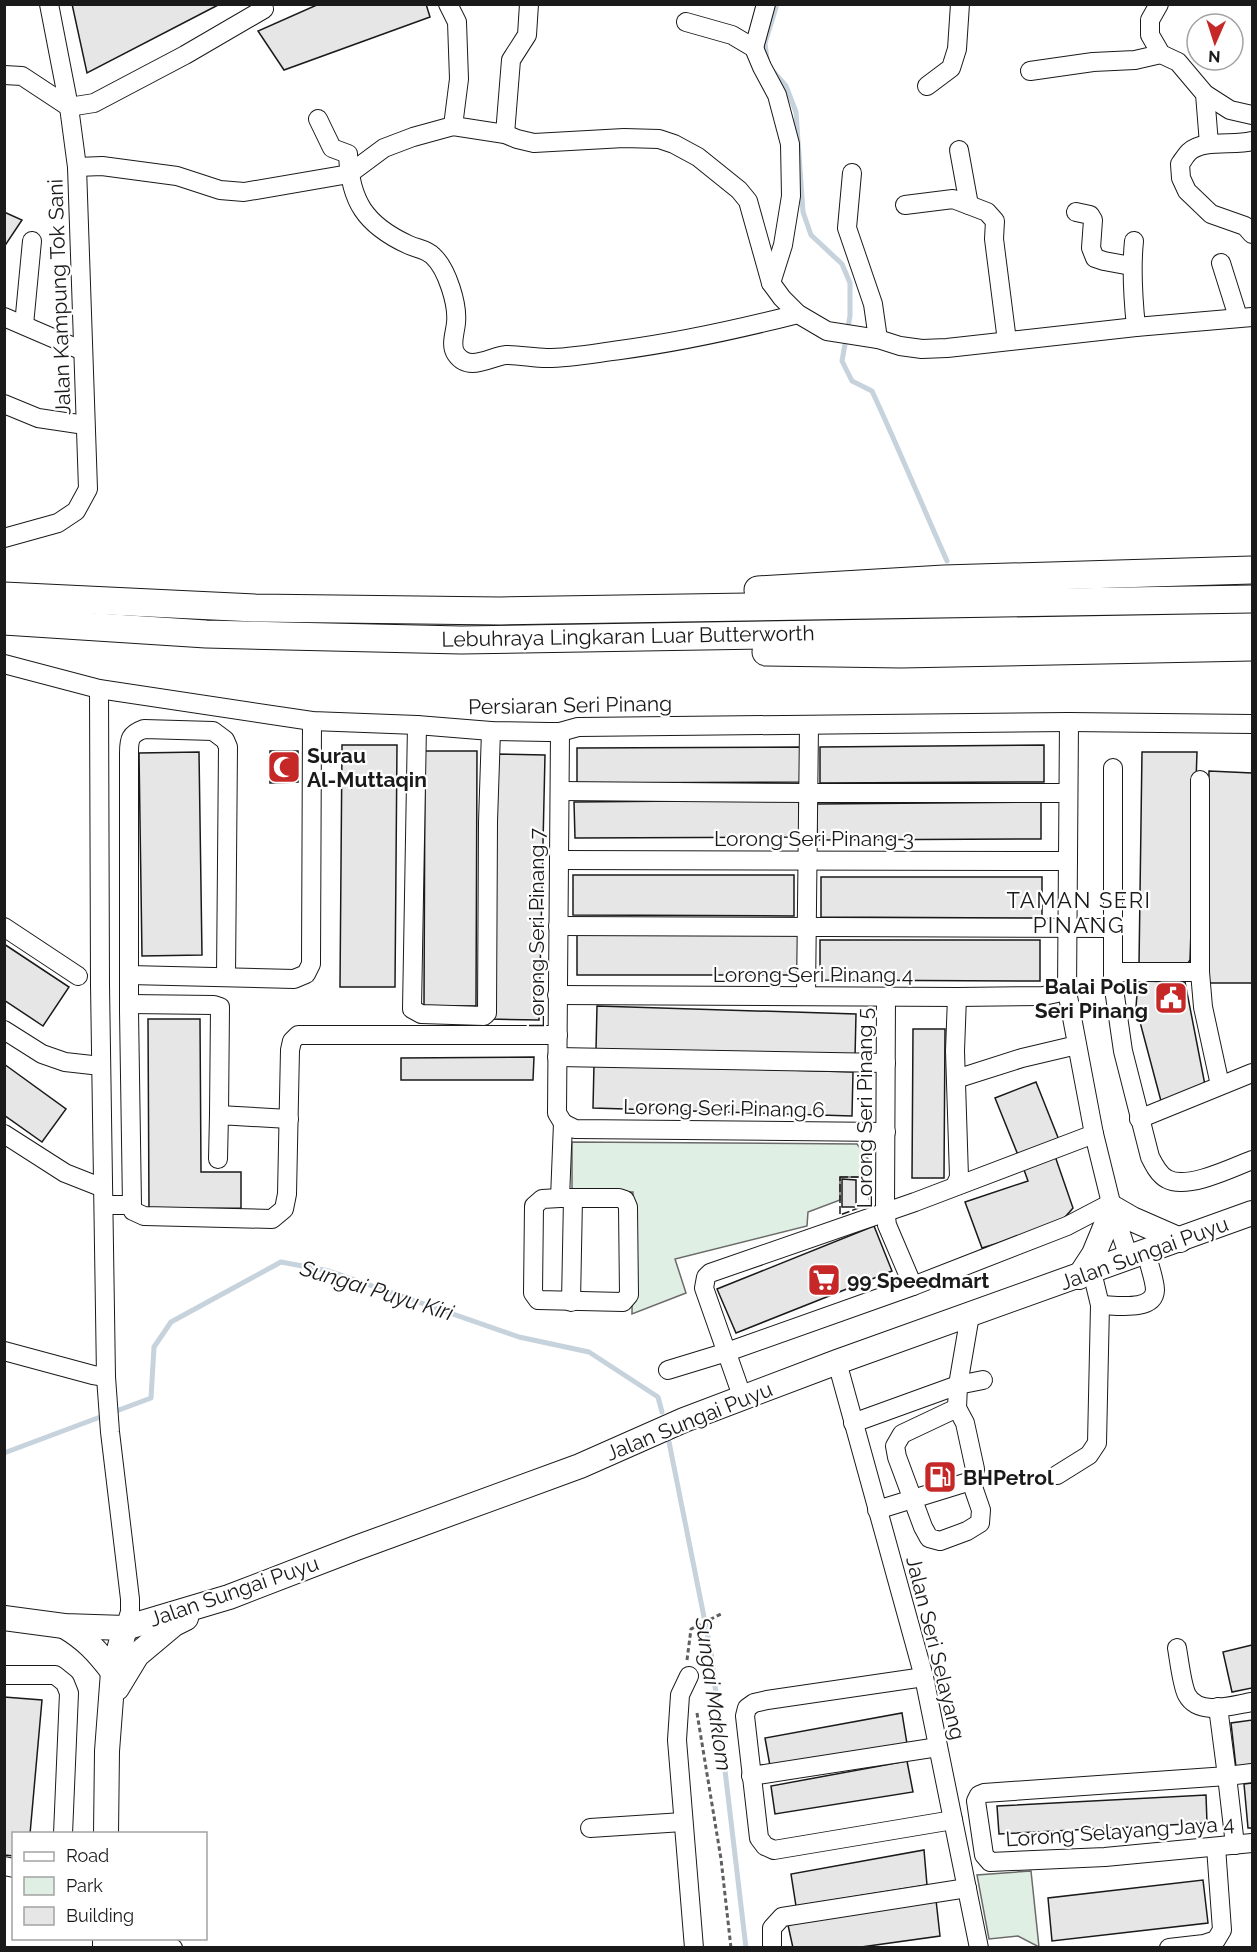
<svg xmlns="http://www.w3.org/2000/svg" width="1257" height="1952" viewBox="0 0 1257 1952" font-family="Raleway,sans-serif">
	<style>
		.green { fill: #e0efe3; stroke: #6a6a6a; stroke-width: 1.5 }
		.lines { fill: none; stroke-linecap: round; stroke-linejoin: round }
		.stream { stroke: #c6d2dc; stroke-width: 5 }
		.building { fill: #e6e6e6; stroke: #1a1a1a; stroke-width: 1.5 }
		.minor-casing { stroke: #1a1a1a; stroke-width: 20 }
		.major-casing { stroke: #1a1a1a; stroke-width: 26 }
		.highway-casing { stroke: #1a1a1a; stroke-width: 29 }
		.path { stroke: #5f5f5f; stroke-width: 3; stroke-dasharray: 4.5 3; stroke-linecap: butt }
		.minor { stroke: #fff; stroke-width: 18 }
		.major { stroke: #fff; stroke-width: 24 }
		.highway { stroke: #fff; stroke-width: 27 }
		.fence { stroke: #1a1a1a; stroke-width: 1.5; stroke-dasharray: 8 3; stroke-linecap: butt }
		.labels { text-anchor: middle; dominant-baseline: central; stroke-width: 4.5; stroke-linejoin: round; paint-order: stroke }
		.street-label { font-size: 21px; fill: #1a1a1a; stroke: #fff }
		.poi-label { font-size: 21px; font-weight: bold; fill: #1a1a1a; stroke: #fff; text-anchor: start }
		.neighbourhood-label { font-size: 22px; letter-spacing: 1.5px; fill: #1a1a1a; stroke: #fff }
		.water-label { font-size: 22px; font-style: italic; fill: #1a1a1a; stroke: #fff }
	</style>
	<rect width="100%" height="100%" fill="#fff"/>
	<!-- green -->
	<g class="green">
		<polygon points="572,1142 857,1144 868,1159 869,1177 840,1177 840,1200 808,1212 807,1226 675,1259 686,1293 632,1314 633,1192 572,1191"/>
		<polygon points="1031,1871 1039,1947 1018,1936 989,1939 977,1875"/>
	</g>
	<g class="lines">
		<!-- stream -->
		<g class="stream">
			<polyline points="767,59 765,43 777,4"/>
			<path d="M 772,70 L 786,86 L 796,112 L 803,212 L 811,235 L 842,264 L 850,283 L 850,316 L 842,361 L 852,381 L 872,391 C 898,447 922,505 947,561"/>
			<polyline points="669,1442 711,1652 746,1948"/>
			<polyline points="4,1453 151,1398 154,1347 171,1322 281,1262 329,1271 519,1337 589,1352 658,1397 662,1412"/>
		</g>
	</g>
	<!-- building -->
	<g class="building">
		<polygon points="72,4 220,4 87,73"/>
		<polygon points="319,4 426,4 430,17 284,70 258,31"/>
		<polygon points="4,212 22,220 4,247"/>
		<polygon points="342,745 397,745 395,987 340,987"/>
		<polygon points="1044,745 1044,782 820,783 820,747"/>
		<polygon points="801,747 801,782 577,783 577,748"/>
		<polygon points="270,751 298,751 298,782 270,783"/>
		<polygon points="425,751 477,751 476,1006 424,1006"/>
		<polygon points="199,752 202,955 142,956 139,753"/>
		<polygon points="1142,752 1197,752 1190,960 1187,965 1139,965"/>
		<polygon points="495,754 545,755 539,1020 489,1019"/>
		<polygon points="1209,771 1252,773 1252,983 1206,983"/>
		<polygon points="799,800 799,837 575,838 574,802"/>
		<polygon points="1041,802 1041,839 817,840 816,804"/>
		<polygon points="573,875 794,875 794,916 573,915"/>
		<polygon points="821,877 1042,877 1042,918 821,917"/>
		<rect x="577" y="934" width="221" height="41"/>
		<polygon points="820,940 1040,940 1040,981 820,980"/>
		<polygon points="4,944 69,987 43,1026 4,1000"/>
		<polygon points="1138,981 1185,982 1205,1085 1161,1101 1136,1007"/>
		<polygon points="597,1006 856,1014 855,1058 596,1050"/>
		<polygon points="148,1019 200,1019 201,1172 241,1172 241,1208 149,1209"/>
		<polygon points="913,1029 945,1029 944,1178 912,1178"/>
		<polygon points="534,1057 533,1080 401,1080 401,1058"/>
		<polygon points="4,1064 66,1109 42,1142 4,1115"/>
		<polygon points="594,1064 853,1072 852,1116 593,1108"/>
		<polygon points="1036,1082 1059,1140 1018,1155 995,1098"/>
		<polygon points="1055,1156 1073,1208 1058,1225 982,1248 965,1202 1028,1181 1023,1167"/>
		<polygon points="842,1179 856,1180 856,1207 842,1207"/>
		<polygon points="874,1226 892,1271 736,1333 717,1289"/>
		<polygon points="1252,1645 1252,1688 1232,1692 1223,1652"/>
		<polygon points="4,1697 42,1700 30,1834 14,1834 14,1856 4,1855"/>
		<polygon points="902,1713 907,1744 770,1766 765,1738"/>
		<polygon points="1252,1720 1252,1764 1236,1767 1231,1723"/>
		<polygon points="907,1761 913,1792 775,1814 771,1786"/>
		<polygon points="1252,1783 1252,1828 1248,1828 1244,1784"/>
		<polygon points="1206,1795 1207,1823 999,1834 997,1806"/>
		<polygon points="924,1850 927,1885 796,1906 791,1874"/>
		<polygon points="1203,1880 1208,1923 1052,1941 1048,1898"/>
		<polygon points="936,1900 940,1936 854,1948 793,1948 788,1925"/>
	</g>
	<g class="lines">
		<!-- minor casing -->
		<g class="minor-casing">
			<g id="minor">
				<polyline points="448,4 457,22 459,79 453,126"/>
				<polyline points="1159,4 1150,20 1150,35 1161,54 1178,62 1205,94 1209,144"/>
				<polyline points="686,22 732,35 754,48 762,67 777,95 790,144 791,196 783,245 771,283"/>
				<polyline points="754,48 766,4"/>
				<polyline points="1030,71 1093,62 1135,60 1161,54"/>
				<polyline points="4,75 22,76 69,107 94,103 185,55 264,9"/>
				<polyline points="927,86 951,68 957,49 960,4"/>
				<polyline points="1205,94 1230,110 1252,115"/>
				<path d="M 318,119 L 332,148 L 348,154 C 350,201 365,225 409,245 C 418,249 426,249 433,256 C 447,269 458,304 456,323 C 455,334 450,345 456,354 C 469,373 491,356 506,355 C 520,355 534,358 547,358 C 571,358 596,353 620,350 C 680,342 739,329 798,314"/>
				<polyline points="505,134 511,60 527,35 529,4"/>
				<path d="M 1252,141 C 1234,146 1203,139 1189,152 C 1186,155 1183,160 1180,164 L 1181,178 L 1187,191 L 1211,214 L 1245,226 L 1252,234"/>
				<polyline points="959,150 969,205"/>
				<polyline points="77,167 102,166 177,176 220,190 244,192 349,174 384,148 413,137 453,126 505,134 517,139 534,143 624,138 659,139 674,144 698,157 739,190 748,201 771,283 782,298 798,314 827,331 878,339 900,346 922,349 947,348 1136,327 1252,317"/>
				<polyline points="852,173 847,228 873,304 878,339"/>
				<polyline points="905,205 953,199 987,212 995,221 994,239 1007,341"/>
				<polyline points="1076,212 1090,215 1093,220 1091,248 1095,258 1104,261 1131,266"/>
				<path d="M 1134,241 C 1131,270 1133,298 1136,327"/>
				<polyline points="1221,263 1238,317"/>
				<polyline points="4,317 83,351"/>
				<polyline points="24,325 32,241"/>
				<polyline points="4,404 38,418 85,425"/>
				<polyline points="4,538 58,523 76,511 88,489 77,167 69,107 49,4"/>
				<polyline points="4,664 99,689 312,721 417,725 491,731 548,732 560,732 578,727 1069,722 1252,724"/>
				<polyline points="99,689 100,985 106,1377 110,1432 130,1599 130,1612 125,1628"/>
				<polyline points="1069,722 1067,991 1094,1134 1111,1203 1129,1258"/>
				<polyline points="417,725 412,1009 421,1014 484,1016 487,1013 488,822 491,731"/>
				<polyline points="560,732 557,1113 563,1123"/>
				<path d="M 1113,768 L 1113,982 L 1123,1051 L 1150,1157 C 1154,1165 1159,1175 1167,1179 C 1187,1190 1232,1168 1252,1160"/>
				<polyline points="1200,780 1200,972 1203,1007 1220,1085"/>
				<polyline points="560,791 808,793 1068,793"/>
				<polyline points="559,860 1068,861"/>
				<polyline points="558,926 1112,928"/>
				<polyline points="4,927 78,976"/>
				<polyline points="1113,972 1200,972"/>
				<polyline points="129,975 294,979 306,974 311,964 312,721"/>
				<polyline points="557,995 957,997 1043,996 1067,991"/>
				<polyline points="806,996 809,725"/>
				<polyline points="886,997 885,1210 887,1225 913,1286"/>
				<polyline points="129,1004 214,1005 220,1007 219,1115"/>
				<polyline points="4,1030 42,1054 65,1062 101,1066"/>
				<polyline points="557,1057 886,1063"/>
				<polyline points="956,1079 1022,1058 1077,1045"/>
				<polyline points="1139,1119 1252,1073"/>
				<polyline points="563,1123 575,1129 886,1132"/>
				<polyline points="4,1134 65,1173 103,1188"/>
				<polyline points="218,1159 219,1115 289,1119"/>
				<polyline points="955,1186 959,1177 955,1051 957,997"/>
				<polygon points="560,1198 619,1198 625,1200 628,1207 629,1295 623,1302 538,1300 533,1293 534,1206 542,1199"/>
				<polyline points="560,1198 563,1123"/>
				<polyline points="104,1205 132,1205 133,1211 144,1216 272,1219 284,1209 287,1194 290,1050 292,1041 298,1035 558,1035"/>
				<path d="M 132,1205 L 129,1011 L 129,753 C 129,739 130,734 144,729 L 213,731 L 225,740 L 228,747 L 226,977"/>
				<polyline points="571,1302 573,1198"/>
				<path d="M 1100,1305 C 1115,1305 1154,1312 1155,1290 C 1155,1280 1148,1262 1146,1252"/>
				<polyline points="4,1351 93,1375 106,1377"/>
				<polyline points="837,1362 924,1677 979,1948"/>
				<polyline points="668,1370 727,1352 913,1286 1067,1226 1111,1203"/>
				<polyline points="743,1399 704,1288 706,1277 710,1273 915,1202 1094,1134"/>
				<polyline points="957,1408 902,1434 895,1446 897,1457 923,1527 929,1538 940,1541 967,1531 980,1523 981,1510 971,1481"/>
				<polyline points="853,1423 958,1385 983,1380"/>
				<polyline points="1057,1475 1089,1455 1097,1443 1100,1305 1092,1272"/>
				<polyline points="877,1510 971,1481 975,1469 965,1423 957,1408 958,1385 970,1315"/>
				<path d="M 1177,1648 C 1179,1659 1182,1686 1187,1695 C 1199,1717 1233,1705 1252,1702"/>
				<polyline points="4,1675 55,1675 65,1683 69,1693 63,1834"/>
				<polyline points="689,1676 680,1695 677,1740 694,1948"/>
				<polyline points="924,1677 767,1700 754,1703 747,1708 745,1716 759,1838 765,1846 774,1850 953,1820"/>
				<polyline points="1218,1707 1227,1776 984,1793 979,1795 976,1801 984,1855 990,1862 1105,1857 1252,1843"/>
				<polyline points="751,1776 938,1747"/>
				<polyline points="590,1828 683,1822"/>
				<polyline points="1235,1845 1227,1776 1252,1773"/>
				<polyline points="4,1866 14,1868"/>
				<polyline points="105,1940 173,1948"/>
				<polyline points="772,1948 772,1928 782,1917 967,1888"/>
				<polyline points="1169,1948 1204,1944 1216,1940 1222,1930 1216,1847"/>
			</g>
		</g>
		<!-- major casing -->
		<g class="major-casing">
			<g id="major">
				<polyline points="1079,1277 1094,1254 1113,1208 1132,1219 1180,1240"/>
				<polyline points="4,1618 64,1626 125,1628 229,1597 356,1548 580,1466 684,1420 837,1362 1252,1213"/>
				<path d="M 64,1626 C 86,1639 98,1652 113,1672"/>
				<polyline points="117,1688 137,1655 174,1624 186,1618"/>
				<polyline points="106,1834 107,1751 113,1672 125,1628"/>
				<polyline points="105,1948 105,1938"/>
			</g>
		</g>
		<!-- highway casing -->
		<g class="highway-casing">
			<g id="highway">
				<polyline points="758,590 944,579 1252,570"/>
				<polyline points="4,596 255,608 500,611 1252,599"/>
				<polyline points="4,621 206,634 461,640 1252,627"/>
				<polyline points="766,652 901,654 1252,647"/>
			</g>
		</g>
		<!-- path -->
		<g class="path">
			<polyline points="687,1660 691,1629 721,1614"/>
			<polyline points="697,1713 721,1859 731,1948"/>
		</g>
		<!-- minor -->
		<use href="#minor" class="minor"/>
		<!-- major -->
		<use href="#major" class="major"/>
		<!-- highway -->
		<use href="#highway" class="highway"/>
		<!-- fence -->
		<polygon class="fence" points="840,1177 869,1177 869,1204 840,1215"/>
	</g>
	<!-- icons -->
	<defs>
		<g id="mosque-square" transform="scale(1.725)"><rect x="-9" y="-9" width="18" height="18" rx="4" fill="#c62828" stroke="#fff"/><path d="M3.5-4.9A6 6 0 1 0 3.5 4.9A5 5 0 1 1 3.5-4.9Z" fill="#fff"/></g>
		<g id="civic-square" transform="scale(1.725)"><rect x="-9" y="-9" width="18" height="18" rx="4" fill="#c62828" stroke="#fff"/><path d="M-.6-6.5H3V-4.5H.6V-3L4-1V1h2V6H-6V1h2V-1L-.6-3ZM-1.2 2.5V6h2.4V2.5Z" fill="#fff"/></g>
		<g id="supermarket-square" transform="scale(1.725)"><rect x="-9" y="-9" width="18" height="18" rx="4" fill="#c62828" stroke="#fff"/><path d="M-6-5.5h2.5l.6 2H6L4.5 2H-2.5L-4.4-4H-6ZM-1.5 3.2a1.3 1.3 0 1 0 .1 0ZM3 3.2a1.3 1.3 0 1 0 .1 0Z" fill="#fff"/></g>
		<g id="fuel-square" transform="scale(1.725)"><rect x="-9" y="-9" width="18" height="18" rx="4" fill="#c62828" stroke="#fff"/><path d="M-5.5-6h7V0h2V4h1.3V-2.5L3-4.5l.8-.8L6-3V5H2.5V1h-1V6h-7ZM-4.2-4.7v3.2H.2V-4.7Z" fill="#fff"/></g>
	</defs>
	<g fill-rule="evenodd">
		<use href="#mosque-square" x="284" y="767"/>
		<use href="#civic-square" x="1171" y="998"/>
		<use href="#supermarket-square" x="824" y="1280"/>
		<use href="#fuel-square" x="940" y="1477"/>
	</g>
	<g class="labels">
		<!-- street labels -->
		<g class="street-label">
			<text transform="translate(59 297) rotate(-92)">Jalan Kampung Tok Sani</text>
			<text transform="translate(628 636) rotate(-1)">Lebuhraya Lingkaran Luar Butterworth</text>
			<text transform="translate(570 705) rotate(-1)">Persiaran Seri Pinang</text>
			<text x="814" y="838">Lorong Seri Pinang 3</text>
			<text transform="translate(536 928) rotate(-90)">Lorong Seri Pinang 7</text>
			<text x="813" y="974">Lorong Seri Pinang 4</text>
			<text transform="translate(724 1108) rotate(1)">Lorong Seri Pinang 6</text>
			<text transform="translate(864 1108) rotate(-90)">Lorong Seri Pinang 5</text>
			<text transform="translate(1144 1253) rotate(-20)">Jalan Sungai Puyu</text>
			<text transform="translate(689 1421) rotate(-22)">Jalan Sungai Puyu</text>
			<text transform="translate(234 1591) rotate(-19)">Jalan Sungai Puyu</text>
			<text transform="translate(936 1648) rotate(76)">Jalan Seri Selayang</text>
			<text transform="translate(1120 1831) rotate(-4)">Lorong Selayang Jaya 4</text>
		</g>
		<!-- poi labels -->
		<g class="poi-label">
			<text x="307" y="755">Surau<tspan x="307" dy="24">Al-Muttaqin</tspan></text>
			<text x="1148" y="986" text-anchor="end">Balai Polis<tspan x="1148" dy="24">Seri Pinang</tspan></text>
			<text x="847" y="1280">99 Speedmart</text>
			<text x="963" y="1477">BHPetrol</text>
		</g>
		<!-- neighbourhood labels -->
		<g class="neighbourhood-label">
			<text x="1079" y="900">TAMAN SERI<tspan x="1079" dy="25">PINANG</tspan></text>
		</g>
		<!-- water labels -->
		<g class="water-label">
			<text transform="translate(377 1290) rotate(17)">Sungai Puyu Kiri</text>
			<text transform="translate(714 1694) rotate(82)">Sungai Maklom</text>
		</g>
	</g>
	<!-- border -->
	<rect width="1257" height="1952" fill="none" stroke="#1a1a1a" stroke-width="12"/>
	<!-- legend -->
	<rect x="12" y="1832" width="195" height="108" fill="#ffffff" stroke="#a3a3a3" stroke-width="1.5"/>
	<rect x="24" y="1852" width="30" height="9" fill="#ffffff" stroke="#a3a3a3" stroke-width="1.5"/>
	<text x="66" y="1862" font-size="18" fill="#1a1a1a">Road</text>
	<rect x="24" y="1877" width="30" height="18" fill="#e0efe3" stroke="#a3a3a3" stroke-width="1.5"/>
	<text x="66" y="1892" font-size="18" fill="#1a1a1a">Park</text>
	<rect x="24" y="1907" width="30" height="18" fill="#e6e6e6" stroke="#a3a3a3" stroke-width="1.5"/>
	<text x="66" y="1922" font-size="18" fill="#1a1a1a">Building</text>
	<!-- north arrow -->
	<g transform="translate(1215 42) rotate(183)"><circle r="28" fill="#ffffff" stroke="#a3a3a3" stroke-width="1.5"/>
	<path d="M0-4.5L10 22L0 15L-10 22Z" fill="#c62828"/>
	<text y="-9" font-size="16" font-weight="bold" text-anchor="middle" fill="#1a1a1a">N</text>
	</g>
</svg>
